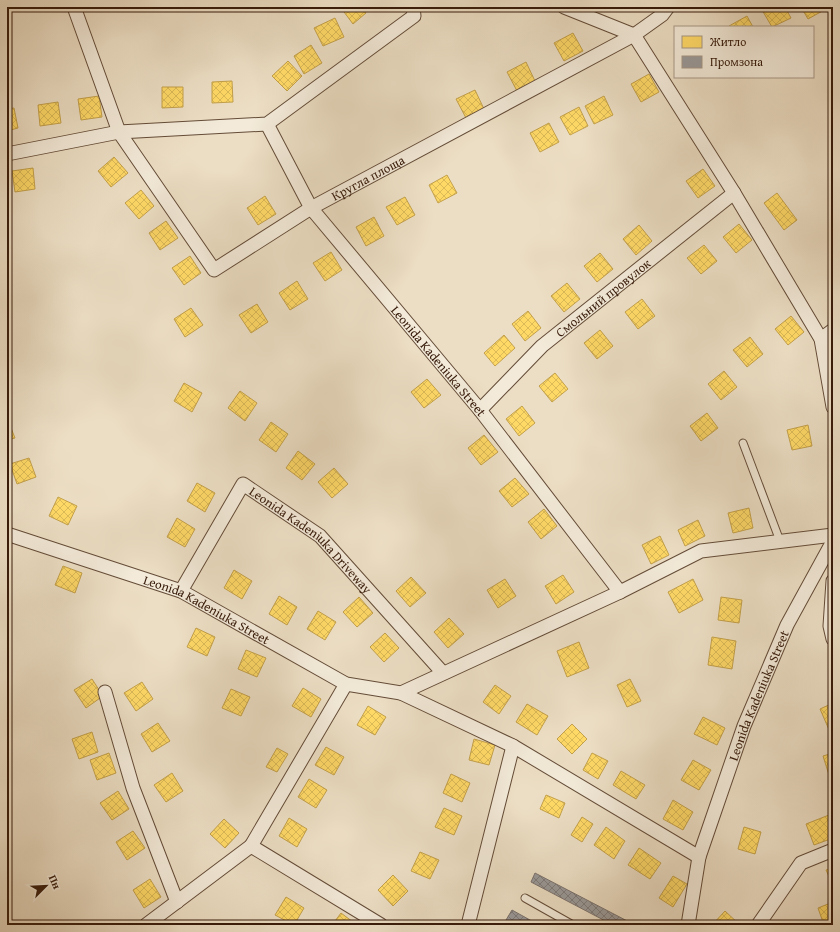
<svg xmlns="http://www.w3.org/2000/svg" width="840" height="932" viewBox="0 0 840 932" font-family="'Gentium Book Plus',serif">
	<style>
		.homes { fill: url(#homes-cross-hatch); stroke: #c3a04a }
		.industry { fill: url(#industry-cross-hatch); stroke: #7c736e }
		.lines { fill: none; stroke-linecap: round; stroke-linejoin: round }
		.service-casing { stroke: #644c38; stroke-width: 9 }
		.minor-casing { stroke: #644c38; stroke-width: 15 }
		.service { stroke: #f3ead9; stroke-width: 7 }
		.minor { stroke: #f3ead9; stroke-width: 13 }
		.labels { text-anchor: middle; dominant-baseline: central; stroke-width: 4; stroke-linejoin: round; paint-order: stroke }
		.street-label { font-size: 13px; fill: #371b0a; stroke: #f3ead9 }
	</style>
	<defs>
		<pattern id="homes-cross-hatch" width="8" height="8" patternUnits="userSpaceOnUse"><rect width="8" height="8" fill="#ffd966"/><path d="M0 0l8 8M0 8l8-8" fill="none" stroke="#dbba57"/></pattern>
		<pattern id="industry-cross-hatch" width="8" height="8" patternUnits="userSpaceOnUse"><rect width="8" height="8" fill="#999"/><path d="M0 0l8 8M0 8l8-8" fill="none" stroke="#7e7c7b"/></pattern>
	</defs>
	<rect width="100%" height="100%" fill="#ecdec4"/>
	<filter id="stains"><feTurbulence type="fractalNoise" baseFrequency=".005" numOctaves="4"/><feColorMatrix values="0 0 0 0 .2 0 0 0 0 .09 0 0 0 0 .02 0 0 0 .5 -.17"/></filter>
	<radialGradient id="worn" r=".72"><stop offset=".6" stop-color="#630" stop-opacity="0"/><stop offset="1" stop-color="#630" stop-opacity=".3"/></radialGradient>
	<!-- homes -->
	<g class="homes">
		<polygon points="343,7 362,7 366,13 353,24 341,8"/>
		<polygon points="767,7 785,7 791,18 772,27 762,10"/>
		<polygon points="801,7 825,7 826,9 808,19"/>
		<polygon points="747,16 753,27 729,27 729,26"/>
		<polygon points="335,18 344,37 323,46 314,28"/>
		<polygon points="573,33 583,51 564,61 554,43"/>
		<polygon points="311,45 322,63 304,74 294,56"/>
		<polygon points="288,61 302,76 287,91 272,76"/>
		<polygon points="526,62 535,81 517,91 507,72"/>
		<polygon points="649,74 659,92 641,102 631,84"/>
		<polygon points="232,81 233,102 212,103 212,82"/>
		<polygon points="162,87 183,87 183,107 162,108"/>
		<polygon points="475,90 484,109 466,118 456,99"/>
		<polygon points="99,96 102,117 81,120 78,99"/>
		<polygon points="604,96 613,115 594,124 585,106"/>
		<polygon points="58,102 61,123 40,126 38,105"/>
		<polygon points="579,107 588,126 570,135 560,117"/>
		<polygon points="14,108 18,128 7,131 7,109"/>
		<polygon points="549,123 559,142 540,152 530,133"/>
		<polygon points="114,157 128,173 111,187 98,171"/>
		<polygon points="33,168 35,189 15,192 12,171"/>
		<polygon points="703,169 715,186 698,198 686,181"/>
		<polygon points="447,175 457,193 438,203 429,185"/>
		<polygon points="141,190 154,206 139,219 125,203"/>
		<polygon points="777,193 797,220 784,230 764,203"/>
		<polygon points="265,196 276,214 258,225 247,208"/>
		<polygon points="405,197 415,215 397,225 386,207"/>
		<polygon points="374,217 384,236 366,246 356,227"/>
		<polygon points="166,221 178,238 160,250 149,233"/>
		<polygon points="739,224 752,240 736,253 723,237"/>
		<polygon points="639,225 652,241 636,255 623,239"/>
		<polygon points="704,245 717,261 701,274 687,258"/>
		<polygon points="331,252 342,270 325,281 313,263"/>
		<polygon points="600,253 613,269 597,282 584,266"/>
		<polygon points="190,256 201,273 184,285 172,268"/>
		<polygon points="297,281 308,299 290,310 279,293"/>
		<polygon points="567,283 580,299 564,312 551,296"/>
		<polygon points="642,299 655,316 638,329 625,312"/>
		<polygon points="257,304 268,322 251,333 239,315"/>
		<polygon points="191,308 203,325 185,337 174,319"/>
		<polygon points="528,311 541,328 525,341 512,324"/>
		<polygon points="791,316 804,332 788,345 775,329"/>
		<polygon points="600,330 613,346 597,359 584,343"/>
		<polygon points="504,335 515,348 495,366 484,353"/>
		<polygon points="750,337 763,354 747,367 733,350"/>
		<polygon points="724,371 737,387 721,400 708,384"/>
		<polygon points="555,373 568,389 552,402 539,386"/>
		<polygon points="427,379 441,395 424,408 411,392"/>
		<polygon points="184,383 202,393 192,412 174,401"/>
		<polygon points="240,391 257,403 245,421 228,408"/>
		<polygon points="522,406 535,423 519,436 506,419"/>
		<polygon points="707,413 718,428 701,441 690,426"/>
		<polygon points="7,418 15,438 7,440"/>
		<polygon points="271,422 288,434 276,452 259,440"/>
		<polygon points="808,425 812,446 792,450 787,430"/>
		<polygon points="484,435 498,452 481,465 468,448"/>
		<polygon points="298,451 315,464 302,480 286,468"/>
		<polygon points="29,458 36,477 17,484 10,464"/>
		<polygon points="334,468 348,484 332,498 318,482"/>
		<polygon points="515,478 529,494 512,507 499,491"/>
		<polygon points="197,483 215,493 205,512 187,501"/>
		<polygon points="58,497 77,506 68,525 49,516"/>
		<polygon points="749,508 753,528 733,533 728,513"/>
		<polygon points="544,509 557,526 541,539 528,522"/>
		<polygon points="177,518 195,529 185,547 167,537"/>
		<polygon points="698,520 705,536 685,546 678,530"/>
		<polygon points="660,536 669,555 651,564 642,545"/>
		<polygon points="63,566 82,573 75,593 55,585"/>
		<polygon points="234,570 252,581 242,599 224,588"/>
		<polygon points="563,575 574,592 556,604 545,586"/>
		<polygon points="411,577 426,593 410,607 396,591"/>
		<polygon points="505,579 516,596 498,608 487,590"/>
		<polygon points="693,579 703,600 679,613 668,592"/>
		<polygon points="279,596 297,607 287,625 269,614"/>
		<polygon points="359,597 373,613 357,627 343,612"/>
		<polygon points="721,597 742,600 739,623 718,620"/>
		<polygon points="318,611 336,622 325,640 307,629"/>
		<polygon points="449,618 464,634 448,648 434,632"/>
		<polygon points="196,628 215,637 207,656 187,647"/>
		<polygon points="385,633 399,648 384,662 370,647"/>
		<polygon points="712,637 736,641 732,669 708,665"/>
		<polygon points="579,642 589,668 567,677 557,651"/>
		<polygon points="246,650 266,658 257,677 238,669"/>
		<polygon points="92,679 103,696 86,708 74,690"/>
		<polygon points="630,679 641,701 627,707 617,685"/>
		<polygon points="142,682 153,699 136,711 124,693"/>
		<polygon points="495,685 511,696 499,714 483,702"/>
		<polygon points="303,688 321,699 311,717 292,706"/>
		<polygon points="231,689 250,697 241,716 222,708"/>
		<polygon points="833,703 833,731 830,732 820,709"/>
		<polygon points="527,704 548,716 537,735 516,722"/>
		<polygon points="368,706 386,717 375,735 357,725"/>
		<polygon points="703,717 725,728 717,745 694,734"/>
		<polygon points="158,723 170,741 152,752 141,734"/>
		<polygon points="572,724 587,739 572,754 557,739"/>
		<polygon points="92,732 98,752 79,759 72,739"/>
		<polygon points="474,739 495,745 489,765 469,760"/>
		<polygon points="326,747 344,757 334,775 315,765"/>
		<polygon points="277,748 288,754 277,772 266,767"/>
		<polygon points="109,753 116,773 97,780 90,760"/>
		<polygon points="592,753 608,761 598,779 583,770"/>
		<polygon points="833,753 833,773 829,775 823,756"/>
		<polygon points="693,760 711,770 699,790 681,780"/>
		<polygon points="621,771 645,785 636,799 613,785"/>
		<polygon points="172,773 183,791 166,802 154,785"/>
		<polygon points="451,774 470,783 462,802 443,793"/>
		<polygon points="309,779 327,790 316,808 298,797"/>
		<polygon points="118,791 129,809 112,820 100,803"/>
		<polygon points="546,795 565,803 559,818 540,809"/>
		<polygon points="673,800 693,812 683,830 663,819"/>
		<polygon points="444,808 462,816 454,835 435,827"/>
		<polygon points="829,815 833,827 833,838 814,845 806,824"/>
		<polygon points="582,817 593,824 582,842 571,835"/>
		<polygon points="289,818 307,829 297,847 279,836"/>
		<polygon points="224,819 239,833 225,848 210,834"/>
		<polygon points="606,827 625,841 614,859 594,845"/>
		<polygon points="744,827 761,832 755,854 738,849"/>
		<polygon points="133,831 145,848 127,860 116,842"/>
		<polygon points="639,848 661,863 650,879 628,865"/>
		<polygon points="420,852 439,860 430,879 411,871"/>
		<polygon points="833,868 833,883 832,883 826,870"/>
		<polygon points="393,875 408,891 393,906 378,890"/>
		<polygon points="673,876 687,884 673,907 659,898"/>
		<polygon points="150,879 161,897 144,908 133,890"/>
		<polygon points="286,897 304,908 294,925 275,915"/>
		<polygon points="833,902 833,924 824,925 818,908"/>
		<polygon points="725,911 740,925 712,925"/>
		<polygon points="341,913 357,925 332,925"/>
		<polygon points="77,921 77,925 58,925"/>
	</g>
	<!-- industry -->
	<g class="industry">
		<polygon points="535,873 635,925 613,925 531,882"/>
		<polygon points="512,910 539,925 503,925"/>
	</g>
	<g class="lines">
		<!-- service casing -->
		<g class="service-casing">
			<g id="service">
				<polyline points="743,443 780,541"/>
				<polyline points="525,898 573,925"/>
			</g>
		</g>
		<!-- minor casing -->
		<g class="minor-casing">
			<g id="minor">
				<path id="s1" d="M 74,7 L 119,132 L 214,270 L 311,208 L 634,35 L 662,15 L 668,7"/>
				<polyline points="564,7 634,35 734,193 821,339 833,407"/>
				<path id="s2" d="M 267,124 L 311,208 L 480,410 L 620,592"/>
				<polyline points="7,154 119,132 267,124 414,16 413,7"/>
				<polyline points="821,339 833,330"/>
				<path id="s3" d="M 480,410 L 542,346 L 734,193"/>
				<path id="s4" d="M 7,534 L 181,591 L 346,684 L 401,693 L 620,592 L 701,551 L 833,535"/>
				<polyline points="833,581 830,626 833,639"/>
				<path id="s5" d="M 181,591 L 243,484 L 320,536 L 443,673"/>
				<polyline points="105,692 133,788 177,902"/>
				<polyline points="401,693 513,746 699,857"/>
				<polyline points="251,846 346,684"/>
				<polyline points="146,925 251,846 381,925"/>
				<polyline points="468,925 513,746"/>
				<path id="s6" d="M 688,925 L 699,857 L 744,726 L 787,625 L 833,541"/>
				<polyline points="758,925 801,863 833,850"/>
			</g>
		</g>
		<!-- service -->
		<use href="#service" class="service"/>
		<!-- minor -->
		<use href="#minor" class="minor"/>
	</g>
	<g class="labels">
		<!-- street labels -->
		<g class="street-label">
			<text stroke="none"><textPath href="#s1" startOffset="480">Кругла площа</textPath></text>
			<text stroke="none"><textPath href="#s3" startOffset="167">Смольний провулок</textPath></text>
			<text stroke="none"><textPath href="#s2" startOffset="294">Leonida Kadeniuka Street</textPath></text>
			<text stroke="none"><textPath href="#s5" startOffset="212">Leonida Kadeniuka Driveway</textPath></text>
			<text stroke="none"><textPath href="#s4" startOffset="214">Leonida Kadeniuka Street</textPath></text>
			<text stroke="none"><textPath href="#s6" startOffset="241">Leonida Kadeniuka Street</textPath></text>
		</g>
	</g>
	<!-- margin -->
	<rect width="840" height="932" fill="none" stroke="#ecdec4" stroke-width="24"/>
	<rect x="8" y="8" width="824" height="916" fill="none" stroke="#371b0a" stroke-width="2"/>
	<rect x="12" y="12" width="816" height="908" fill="none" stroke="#371b0a"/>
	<!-- legend -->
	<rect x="674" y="26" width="140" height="52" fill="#f3ead9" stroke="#a89786"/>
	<rect x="682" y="36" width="20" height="12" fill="#ffd966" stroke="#a89786"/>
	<text x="710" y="46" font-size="12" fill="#371b0a">Житло</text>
	<rect x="682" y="56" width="20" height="12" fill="#999999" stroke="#a89786"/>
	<text x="710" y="66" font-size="12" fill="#371b0a">Промзона</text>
	<!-- north arrow -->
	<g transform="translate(46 886) rotate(66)" stroke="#f3ead9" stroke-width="3" paint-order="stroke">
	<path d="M0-3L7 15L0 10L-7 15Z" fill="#371b0a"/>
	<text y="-6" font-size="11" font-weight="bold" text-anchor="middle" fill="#371b0a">Пн</text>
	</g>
	<rect width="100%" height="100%" filter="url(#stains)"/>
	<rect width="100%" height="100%" fill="url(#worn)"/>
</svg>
